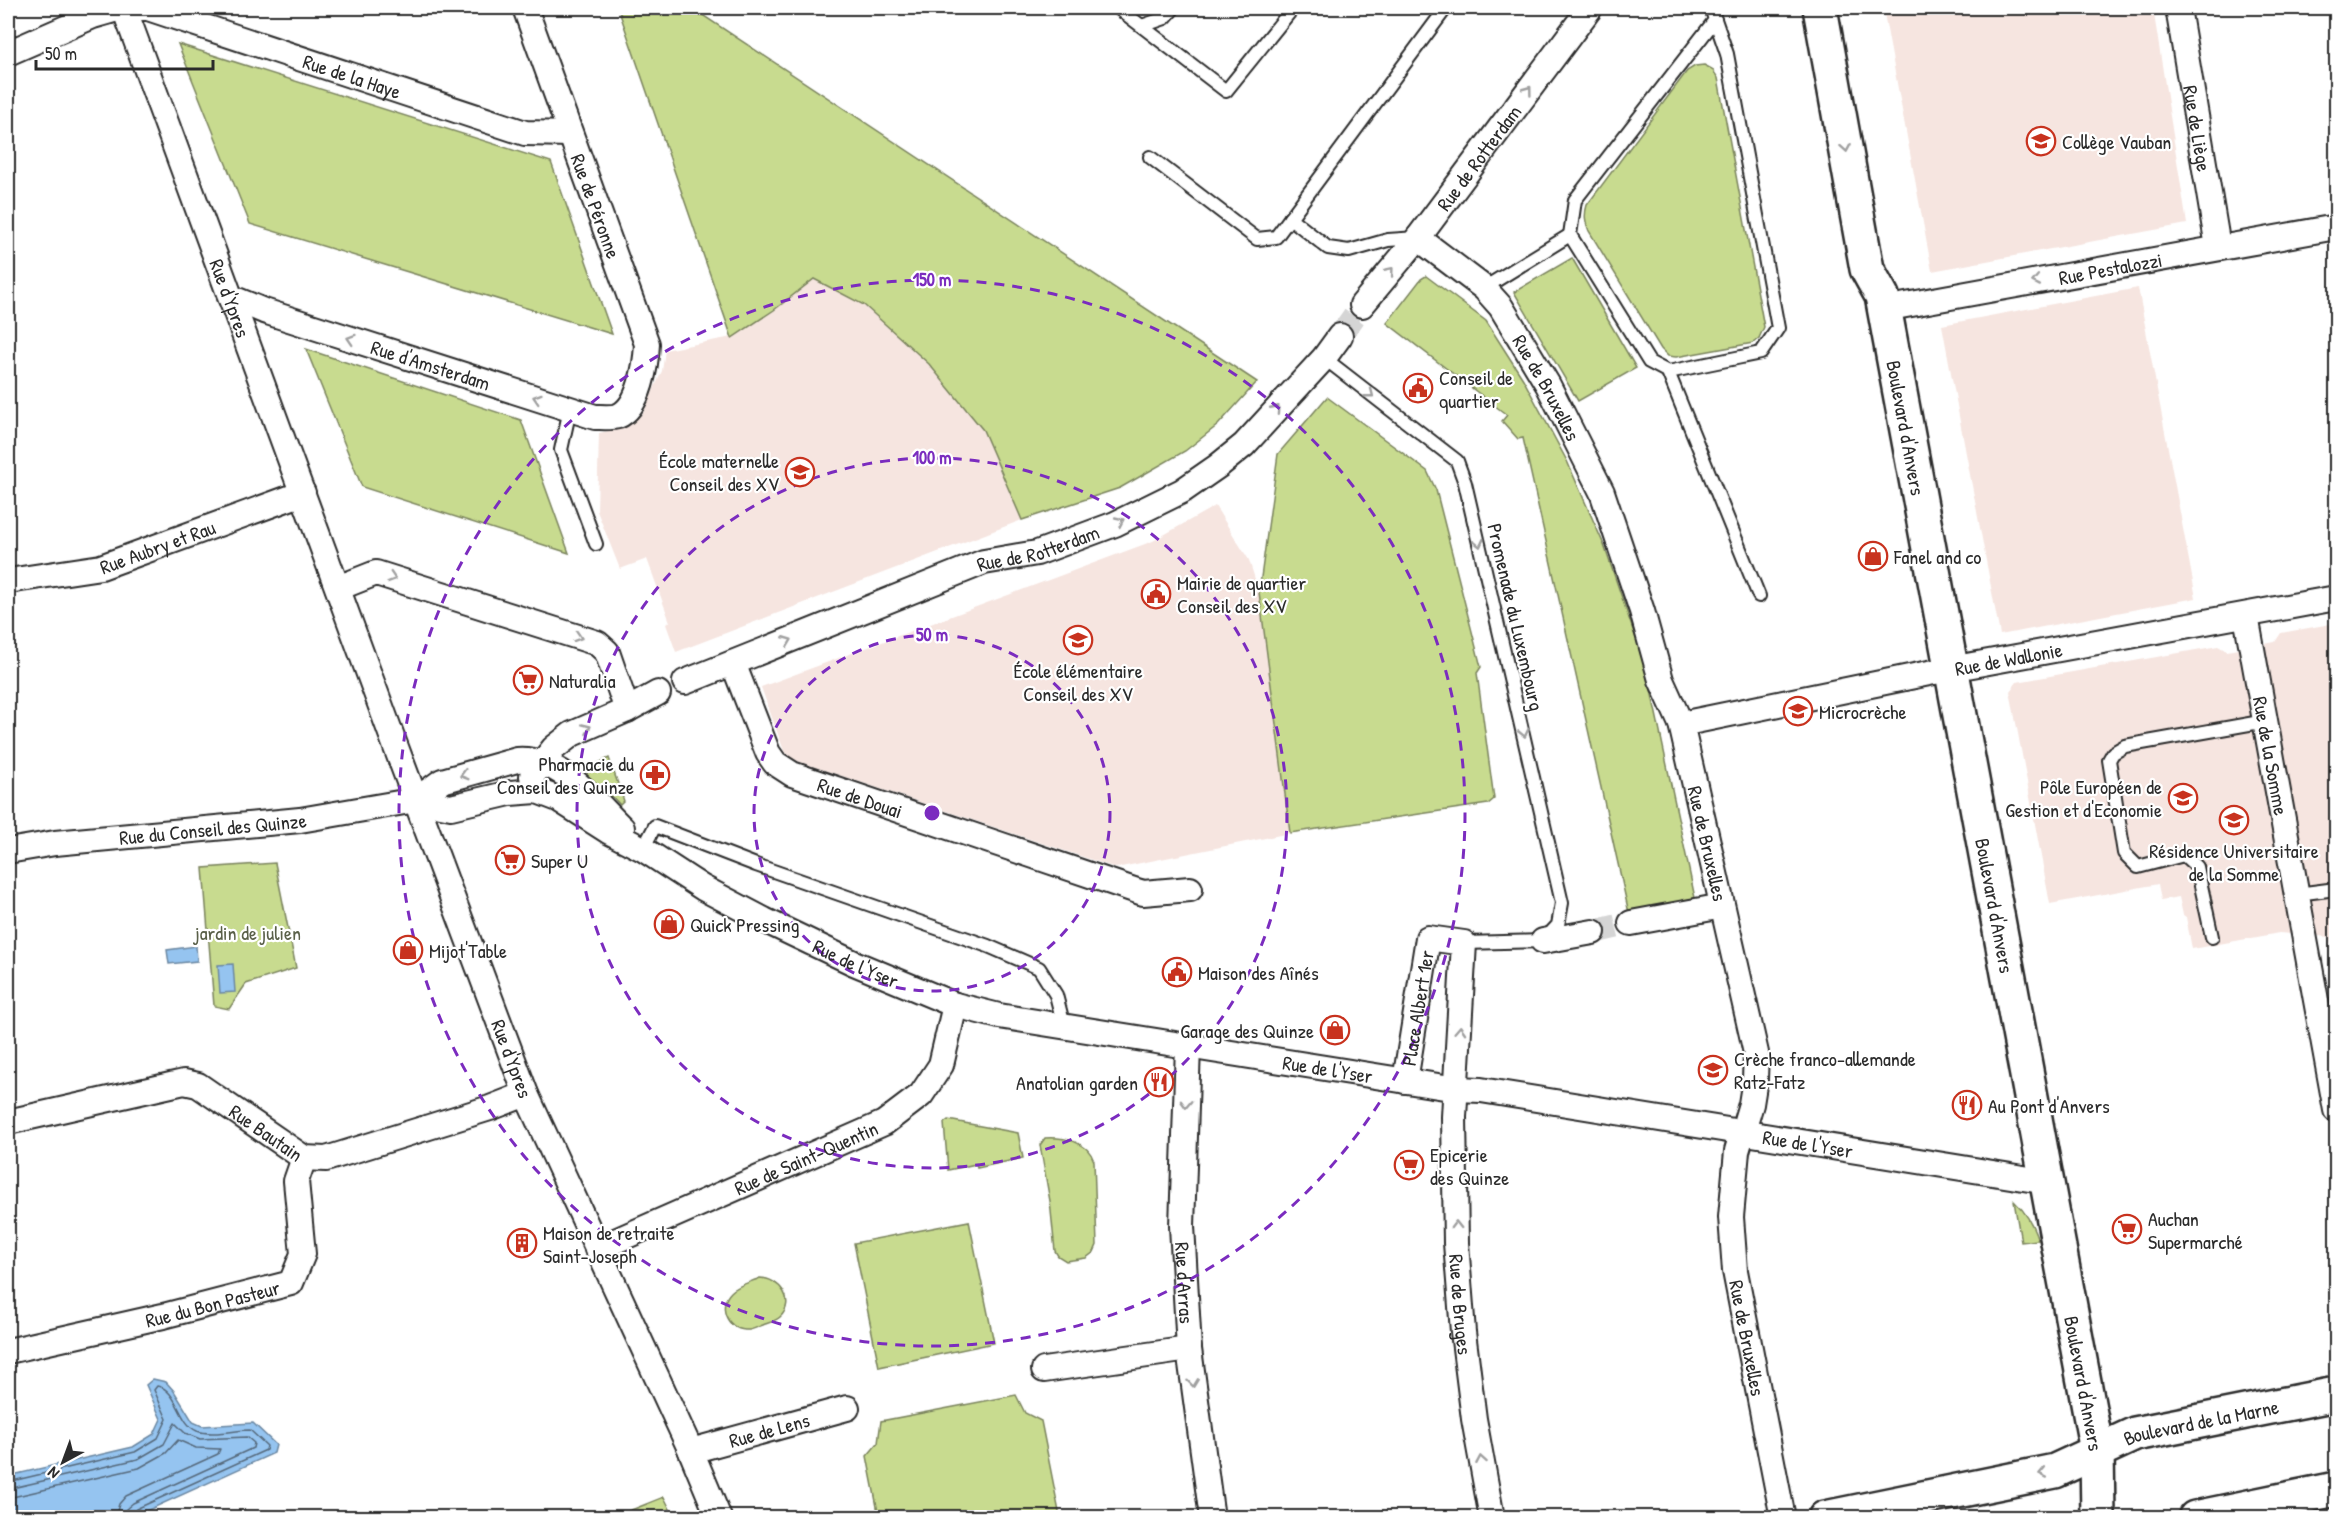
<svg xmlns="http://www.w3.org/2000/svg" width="2344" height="1525" viewBox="0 0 2344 1525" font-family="'Patrick Hand',sans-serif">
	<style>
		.built { fill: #f6e5e0 }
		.green { fill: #c8db8f; stroke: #7a835d; stroke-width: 1.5 }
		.water { fill: #95c4f0; stroke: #6b87a1; stroke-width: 1.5 }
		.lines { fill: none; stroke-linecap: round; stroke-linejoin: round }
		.shore { stroke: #55687a; stroke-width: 1.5 }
		.street-tunnel { stroke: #d5d5d5; stroke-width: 24; stroke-dasharray: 24 12; stroke-linecap: butt }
		.lane-casing { stroke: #2b2b2b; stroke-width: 16 }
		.street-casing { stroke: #2b2b2b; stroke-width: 28 }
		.secondary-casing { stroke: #2b2b2b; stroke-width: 38 }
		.lane { stroke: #fff; stroke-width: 12 }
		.street { stroke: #fff; stroke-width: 24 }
		.secondary { stroke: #fff; stroke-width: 33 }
		.oneway { stroke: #a0a0a0 }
		.ring { fill: none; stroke: #7b2cbf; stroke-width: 3; stroke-dasharray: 10 8 }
		.labels { text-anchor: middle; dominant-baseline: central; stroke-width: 4.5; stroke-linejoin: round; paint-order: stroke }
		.street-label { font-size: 20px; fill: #2b2b2b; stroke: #fff }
		.poi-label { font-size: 20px; fill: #2b2b2b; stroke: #fff; text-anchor: start }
		.park-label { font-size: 20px; fill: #5a6049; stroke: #fff }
		.centre { fill: #7b2cbf; stroke: #fff; stroke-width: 3 }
		.ring-label { font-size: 18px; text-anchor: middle; font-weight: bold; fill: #7b2cbf; stroke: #fff; stroke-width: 4.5; stroke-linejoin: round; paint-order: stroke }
	</style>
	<rect width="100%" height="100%" fill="#fff"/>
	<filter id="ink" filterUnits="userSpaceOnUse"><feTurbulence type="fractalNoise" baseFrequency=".0167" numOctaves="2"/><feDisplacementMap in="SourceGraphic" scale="12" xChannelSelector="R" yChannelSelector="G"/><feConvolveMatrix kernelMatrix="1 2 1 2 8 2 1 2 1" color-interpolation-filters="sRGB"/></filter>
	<g filter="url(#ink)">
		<!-- built -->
		<g class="built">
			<polygon points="1883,8 2153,8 2187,224 1932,271"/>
			<polygon points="814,279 864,305 929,364 983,430 1022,520 676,652 666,624 670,622 647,559 620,569 597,511 599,433 627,427 643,413 662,371 665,350 732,337 774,310"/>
			<polygon points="2138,288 2196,598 2000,635 1942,325"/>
			<polygon points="1215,506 1249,560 1259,592 1290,833 1116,868 794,760 784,751 761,687 1153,541"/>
			<polygon points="2336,623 2336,973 2330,937 2279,933 2192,949 2186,917 2183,915 2179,897 2161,900 2158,884 2050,904 2010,691 2017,682 2218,646 2227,651 2275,642 2281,633"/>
		</g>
		<!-- green -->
		<g class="green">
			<polygon points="618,8 692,8 1257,382 1218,425 1185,451 1120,488 1022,520 983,430 929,364 864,305 814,279 774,310 732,338"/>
			<polygon points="178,44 551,162 612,334 250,224"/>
			<path d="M 1704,65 L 1712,69 L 1718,78 L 1764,327 L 1759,338 L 1753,343 L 1676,357 L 1668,356 L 1661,349 L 1589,231 C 1585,221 1584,215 1587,205 L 1687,71 L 1695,66 Z"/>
			<polygon points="1572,258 1636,368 1578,401 1514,292"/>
			<polygon points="1426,276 1486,321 1523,379 1567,461 1604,545 1647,671 1695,898 1629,913 1523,438 1518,439 1502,421 1507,415 1387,323 1421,279"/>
			<polygon points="306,349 521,420 569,553 362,487"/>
			<polygon points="1327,397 1427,471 1436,490 1481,667 1477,673 1494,799 1488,804 1290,833 1259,592 1278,454"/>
			<polygon points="609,758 624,801 620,805 612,796 602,798 583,778 596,764"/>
			<polygon points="275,863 296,968 246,984 229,1009 214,1006 203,868"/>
			<polygon points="948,1120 1018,1133 1023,1158 977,1168 976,1164 948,1170 944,1123"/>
			<path d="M 1045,1138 C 1064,1137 1088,1141 1094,1161 L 1097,1245 L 1094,1252 L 1086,1258 L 1066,1261 L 1058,1256 L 1055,1251 L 1050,1201 L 1040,1145 Z"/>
			<path d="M 2014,1201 C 2026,1212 2033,1224 2038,1240 L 2021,1242 Z"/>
			<polygon points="969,1221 994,1343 879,1367 854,1243"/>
			<path d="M 760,1278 C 779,1278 797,1301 780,1317 C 776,1321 768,1323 763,1325 C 757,1327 752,1331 745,1330 C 727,1329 717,1306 731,1292 C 737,1285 751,1282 760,1278 Z"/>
			<polygon points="1016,1395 1025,1413 1041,1421 1060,1517 879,1517 867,1456 878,1443 881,1421"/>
			<polygon points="664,1497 674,1517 620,1517 619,1515"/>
		</g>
		<!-- water -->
		<g class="water">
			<polygon points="196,946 197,961 169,964 167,950"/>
			<polygon points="233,964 235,992 220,993 218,965"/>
			<polygon points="153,1379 166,1382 174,1391 193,1422 202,1426 253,1423 276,1445 274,1453 133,1517 8,1517 8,1476 133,1447 154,1434 161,1419 146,1385"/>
		</g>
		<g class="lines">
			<!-- shore -->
			<g class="shore">
				<path d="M 8,1482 L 135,1452 L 158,1438 L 167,1419 L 154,1390 L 157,1386 C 178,1389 178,1423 197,1431 C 212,1436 235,1430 250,1430 L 267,1446 L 266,1450 L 136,1509 L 132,1518"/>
				<polyline points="8,1489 138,1459 164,1444 175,1423 185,1433 200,1439 247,1437 254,1443 253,1448 133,1503 126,1509 125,1518"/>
				<polyline points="8,1498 139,1468 166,1453 178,1440 196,1448 220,1449 218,1454 126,1496 119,1504 115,1518"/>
			</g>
			<!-- street-tunnel -->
			<g class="street-tunnel">
				<polyline points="1340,336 1362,305"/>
				<polyline points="1593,932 1631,923"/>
			</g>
			<!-- lane casing -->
			<g class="lane-casing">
				<g id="lane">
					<polyline points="1118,8 1226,91 1293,8"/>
					<polyline points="1142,26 1165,18 1174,8"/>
					<polyline points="1150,157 1257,239 1276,237 1446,8"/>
					<polyline points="1290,218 1328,248 1349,251 1388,240 1417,238"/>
					<polyline points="1570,235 1575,200 1715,20"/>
					<polyline points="1484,288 1570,235 1649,362 1668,372 1759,596"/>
					<polyline points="1324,358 1457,461 1465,483 1562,903 1558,925 1543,941 1464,943"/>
					<polyline points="1668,372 1761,353 1778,328 1727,54 1711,8"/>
					<polyline points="570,409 561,450 596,544"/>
					<polyline points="643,849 655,826 756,865 988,946 1039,968 1056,995 1064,1026"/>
					<polyline points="2297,894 2336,889"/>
					<polyline points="2212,937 2197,867 2184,855 2138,867 2124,853 2109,760 2113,753 2125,746 2266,721"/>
				</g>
			</g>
			<!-- street casing -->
			<g class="street-casing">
				<g id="street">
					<path id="s1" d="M 124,8 L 394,742 L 526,1094 L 691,1451 L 719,1518"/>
					<path id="s2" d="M 137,8 L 148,8 L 525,133 L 570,134"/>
					<path id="s3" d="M 2178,8 L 2218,247"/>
					<polyline points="8,53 93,16 121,8"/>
					<path id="s4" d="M 1418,238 L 1484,288 L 1501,307 L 1548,385 L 1602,492 L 1642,611 L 1661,680 L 1681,724 L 1756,1053 L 1755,1079 L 1751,1104 L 1737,1151 L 1731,1217 L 1735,1271 L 1783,1518"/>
					<path id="s5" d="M 230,297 L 264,311 L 595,417 C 601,417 612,418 618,416 C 640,407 646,364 647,344 L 525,8"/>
					<path id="s6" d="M 1362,305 L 1418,238 L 1590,8"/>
					<path id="s7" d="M 1884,309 L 2336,227"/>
					<path id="s8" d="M 8,581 L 101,567 L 303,493"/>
					<polyline points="338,588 376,573 597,643 607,652 627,710"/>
					<path id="s9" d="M 2246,616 L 2336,1110"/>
					<path id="s10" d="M 733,663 L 768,753 L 775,763 L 792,774 L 1143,893 L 1190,889"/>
					<path id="s11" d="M 685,682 L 984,562 L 1037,553 L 1115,524 L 1182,491 L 1218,466 L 1244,445 L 1324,358 L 1340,336"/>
					<path id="s12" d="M 1681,724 L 1929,673 L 2336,598"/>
					<polyline points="532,776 554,748 572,734 627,710 658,693"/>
					<path d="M 416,800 L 442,781 L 517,760 C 562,757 593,800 622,828"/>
					<path id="s13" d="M 8,851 L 55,843 L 300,820 L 416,800 L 451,807 L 510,793 L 537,791 L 558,799 L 608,831 L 643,849 L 703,888 L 764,920 L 854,963 L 955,1005 L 999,1016 L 1457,1089 L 1481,1090 L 2048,1182"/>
					<polyline points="1631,923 1712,908"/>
					<polyline points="1543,941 1593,932"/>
					<path id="s14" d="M 1188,1046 L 1182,1226 L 1189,1349 L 1212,1518"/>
					<path id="s15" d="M 1405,1081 L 1428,938 L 1464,943 L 1454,1117 L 1456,1243 L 1463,1332 L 1474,1419 L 1492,1518"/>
					<path id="s16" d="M 8,1122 L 184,1082 L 198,1085 L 304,1158 L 326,1159 L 490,1108 L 526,1094"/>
					<path id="s17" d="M 597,1249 L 884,1123 L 921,1095 L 941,1065 L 955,1005"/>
					<path id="s18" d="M 8,1351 L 163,1316 L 291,1283 L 303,1254 L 296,1181 L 304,1158"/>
					<polyline points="1044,1370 1189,1349"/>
					<path id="s19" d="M 691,1451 L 847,1408"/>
				</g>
			</g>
			<!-- secondary casing -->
			<g class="secondary-casing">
				<g id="secondary">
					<path id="s20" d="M 1820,8 L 1867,269 L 1882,296 L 2090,1414 L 2097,1451 L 2098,1518"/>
					<path id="s21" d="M 1825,1518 L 2055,1471 L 2135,1434 L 2336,1394"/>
					<polyline points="2195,1518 2336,1489"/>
				</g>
			</g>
			<!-- lane -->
			<use href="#lane" class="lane"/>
			<!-- street -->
			<use href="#street" class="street"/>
			<!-- secondary -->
			<use href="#secondary" class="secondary"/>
		</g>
		<!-- one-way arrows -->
		<defs><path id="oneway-chevron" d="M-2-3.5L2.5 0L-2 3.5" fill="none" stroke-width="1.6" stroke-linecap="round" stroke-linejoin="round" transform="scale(1.5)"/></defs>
		<g class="oneway">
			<use href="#oneway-chevron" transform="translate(1528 90) rotate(-53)"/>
			<use href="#oneway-chevron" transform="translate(1846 148) rotate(80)"/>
			<use href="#oneway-chevron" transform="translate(1390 271) rotate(-50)"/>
			<use href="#oneway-chevron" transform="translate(2036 281) rotate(169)"/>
			<use href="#oneway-chevron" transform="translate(351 339) rotate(-162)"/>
			<use href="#oneway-chevron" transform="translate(1370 394) rotate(38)"/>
			<use href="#oneway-chevron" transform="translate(537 398) rotate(-162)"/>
			<use href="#oneway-chevron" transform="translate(1276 409) rotate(-48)"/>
			<use href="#oneway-chevron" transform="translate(1120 521) rotate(-25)"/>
			<use href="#oneway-chevron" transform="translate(1479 543) rotate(77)"/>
			<use href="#oneway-chevron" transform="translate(392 578) rotate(18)"/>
			<use href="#oneway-chevron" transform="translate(578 637) rotate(18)"/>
			<use href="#oneway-chevron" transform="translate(788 641) rotate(-22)"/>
			<use href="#oneway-chevron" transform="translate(587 728) rotate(-24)"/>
			<use href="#oneway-chevron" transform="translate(1524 733) rotate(77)"/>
			<use href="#oneway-chevron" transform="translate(464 775) rotate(164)"/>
			<use href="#oneway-chevron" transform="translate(1460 1030) rotate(-87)"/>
			<use href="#oneway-chevron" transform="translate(1186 1104) rotate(92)"/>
			<use href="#oneway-chevron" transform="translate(1456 1225) rotate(-91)"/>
			<use href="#oneway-chevron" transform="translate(1193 1383) rotate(83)"/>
			<use href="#oneway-chevron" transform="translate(1481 1460) rotate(-100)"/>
			<use href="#oneway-chevron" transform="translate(2043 1473) rotate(169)"/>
		</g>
	</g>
	<!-- distance rings -->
	<g class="ring">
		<circle cx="932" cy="813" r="178"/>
		<circle cx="932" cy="813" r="355"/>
		<circle cx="932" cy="813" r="533"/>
	</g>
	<!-- icons -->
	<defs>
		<g id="school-ring" transform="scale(1.5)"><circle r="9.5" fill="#fff" stroke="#c8321e" stroke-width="1.5"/><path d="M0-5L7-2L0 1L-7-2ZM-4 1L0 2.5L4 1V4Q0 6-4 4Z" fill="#c8321e"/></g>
		<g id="civic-ring" transform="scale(1.5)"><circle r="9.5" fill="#fff" stroke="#c8321e" stroke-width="1.5"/><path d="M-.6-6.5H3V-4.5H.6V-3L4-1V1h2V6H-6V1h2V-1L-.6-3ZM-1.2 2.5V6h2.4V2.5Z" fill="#c8321e"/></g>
		<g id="shop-ring" transform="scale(1.5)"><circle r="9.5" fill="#fff" stroke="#c8321e" stroke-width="1.5"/><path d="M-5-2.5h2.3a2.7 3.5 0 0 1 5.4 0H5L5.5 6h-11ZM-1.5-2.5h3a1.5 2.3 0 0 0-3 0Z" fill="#c8321e"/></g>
		<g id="supermarket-ring" transform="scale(1.5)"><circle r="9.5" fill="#fff" stroke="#c8321e" stroke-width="1.5"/><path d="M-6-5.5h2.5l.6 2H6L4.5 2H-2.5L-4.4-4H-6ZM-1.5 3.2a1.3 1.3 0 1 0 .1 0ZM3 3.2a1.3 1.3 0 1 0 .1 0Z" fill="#c8321e"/></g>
		<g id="pharmacy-ring" transform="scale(1.5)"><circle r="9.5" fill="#fff" stroke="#c8321e" stroke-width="1.5"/><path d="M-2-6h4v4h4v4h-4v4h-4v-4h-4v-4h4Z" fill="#c8321e"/></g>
		<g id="university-ring" transform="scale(1.5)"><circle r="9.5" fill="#fff" stroke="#c8321e" stroke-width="1.5"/><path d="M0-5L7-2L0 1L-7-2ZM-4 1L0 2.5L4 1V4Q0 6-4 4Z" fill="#c8321e"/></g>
		<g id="restaurant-ring" transform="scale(1.5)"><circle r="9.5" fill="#fff" stroke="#c8321e" stroke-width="1.5"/><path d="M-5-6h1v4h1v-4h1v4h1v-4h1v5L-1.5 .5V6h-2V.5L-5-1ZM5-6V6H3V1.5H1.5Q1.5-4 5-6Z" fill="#c8321e"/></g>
		<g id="building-ring" transform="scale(1.5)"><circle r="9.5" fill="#fff" stroke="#c8321e" stroke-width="1.5"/><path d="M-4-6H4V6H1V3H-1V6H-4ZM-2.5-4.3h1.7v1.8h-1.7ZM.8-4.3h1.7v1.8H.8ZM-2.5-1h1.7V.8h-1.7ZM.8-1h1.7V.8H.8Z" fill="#c8321e"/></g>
	</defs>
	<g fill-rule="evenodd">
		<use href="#school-ring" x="2041" y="141"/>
		<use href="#civic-ring" x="1418" y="388"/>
		<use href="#school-ring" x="800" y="472"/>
		<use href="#shop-ring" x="1873" y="556"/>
		<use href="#civic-ring" x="1156" y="594"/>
		<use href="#school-ring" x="1078" y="640"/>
		<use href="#supermarket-ring" x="528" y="680"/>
		<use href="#school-ring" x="1798" y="711"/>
		<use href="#pharmacy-ring" x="655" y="775"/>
		<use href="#university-ring" x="2183" y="798"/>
		<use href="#university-ring" x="2234" y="820"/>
		<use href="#supermarket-ring" x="510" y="860"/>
		<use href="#shop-ring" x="669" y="924"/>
		<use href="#shop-ring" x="408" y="950"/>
		<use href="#civic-ring" x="1177" y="972"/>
		<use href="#shop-ring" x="1335" y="1030"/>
		<use href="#school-ring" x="1713" y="1070"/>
		<use href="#restaurant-ring" x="1159" y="1082"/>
		<use href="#restaurant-ring" x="1967" y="1105"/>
		<use href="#supermarket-ring" x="1409" y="1165"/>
		<use href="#supermarket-ring" x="2127" y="1229"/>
		<use href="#building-ring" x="522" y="1243"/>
	</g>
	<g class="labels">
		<!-- street labels -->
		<g class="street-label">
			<text stroke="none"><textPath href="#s2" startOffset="226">Rue de la Haye</textPath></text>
			<text stroke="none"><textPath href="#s3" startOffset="122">Rue de Liège</textPath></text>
			<text stroke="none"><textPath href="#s6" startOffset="188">Rue de Rotterdam</textPath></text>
			<text transform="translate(596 206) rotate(70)">Rue de Péronne</text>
			<text stroke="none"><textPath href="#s7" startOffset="230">Rue Pestalozzi</textPath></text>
			<text stroke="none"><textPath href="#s1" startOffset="309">Rue d'Ypres</textPath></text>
			<text stroke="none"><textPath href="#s5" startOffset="212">Rue d'Amsterdam</textPath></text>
			<text stroke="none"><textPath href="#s4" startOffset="201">Rue de Bruxelles</textPath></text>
			<text stroke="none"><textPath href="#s20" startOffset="430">Boulevard d'Anvers</textPath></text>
			<text stroke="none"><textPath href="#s8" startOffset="154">Rue Aubry et Rau</textPath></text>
			<text stroke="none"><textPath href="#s11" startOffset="378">Rue de Rotterdam</textPath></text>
			<text transform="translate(1516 617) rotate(77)">Promenade du Luxembourg</text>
			<text stroke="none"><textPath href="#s12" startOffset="334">Rue de Wallonie</textPath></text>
			<text stroke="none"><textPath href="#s9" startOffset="142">Rue de la Somme</textPath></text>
			<text stroke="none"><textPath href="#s10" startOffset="201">Rue de Douai</textPath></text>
			<text stroke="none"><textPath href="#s13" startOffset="206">Rue du Conseil des Quinze</textPath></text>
			<text stroke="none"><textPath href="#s4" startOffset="687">Rue de Bruxelles</textPath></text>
			<text stroke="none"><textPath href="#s20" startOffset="916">Boulevard d'Anvers</textPath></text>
			<text stroke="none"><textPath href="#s13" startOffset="898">Rue de l'Yser</textPath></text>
			<text stroke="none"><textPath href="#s15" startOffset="74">Place Albert 1er</textPath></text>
			<text stroke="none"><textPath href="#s1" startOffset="1120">Rue d'Ypres</textPath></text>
			<text stroke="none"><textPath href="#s13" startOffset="1384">Rue de l'Yser</textPath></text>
			<text stroke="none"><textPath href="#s16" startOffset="278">Rue Bautain</textPath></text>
			<text stroke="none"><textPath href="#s13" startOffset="1870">Rue de l'Yser</textPath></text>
			<text stroke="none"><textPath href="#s17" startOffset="228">Rue de Saint-Quentin</textPath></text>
			<text stroke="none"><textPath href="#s14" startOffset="237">Rue d'Arras</textPath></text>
			<text stroke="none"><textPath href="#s18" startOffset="210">Rue du Bon Pasteur</textPath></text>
			<text stroke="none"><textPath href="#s15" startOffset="543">Rue de Bruges</textPath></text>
			<text stroke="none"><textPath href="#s4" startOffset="1191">Rue de Bruxelles</textPath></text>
			<text stroke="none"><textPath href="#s20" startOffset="1402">Boulevard d'Anvers</textPath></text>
			<text stroke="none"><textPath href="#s21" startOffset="390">Boulevard de la Marne</textPath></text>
			<text stroke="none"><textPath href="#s19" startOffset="81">Rue de Lens</textPath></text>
		</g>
		<!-- poi labels -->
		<g class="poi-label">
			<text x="2062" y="141">Collège Vauban</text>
			<text x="1439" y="377">Conseil de<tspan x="1439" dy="23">quartier</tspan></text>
			<text x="779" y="460" text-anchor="end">École maternelle<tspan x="779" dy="23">Conseil des XV</tspan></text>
			<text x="1894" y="556">Fanel and co</text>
			<text x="1177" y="582">Mairie de quartier<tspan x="1177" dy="23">Conseil des XV</tspan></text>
			<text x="1078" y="670" text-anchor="middle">École élémentaire<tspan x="1078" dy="23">Conseil des XV</tspan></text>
			<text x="549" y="680">Naturalia</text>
			<text x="1819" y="711">Microcrèche</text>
			<text x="634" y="763" text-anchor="end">Pharmacie du<tspan x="634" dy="23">Conseil des Quinze</tspan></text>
			<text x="2162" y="786" text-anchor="end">Pôle Européen de<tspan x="2162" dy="23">Gestion et d'Economie</tspan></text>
			<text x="2234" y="850" text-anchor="middle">Résidence Universitaire<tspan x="2234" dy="23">de la Somme</tspan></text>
			<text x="531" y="860">Super U</text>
			<text x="690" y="924">Quick Pressing</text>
			<text x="429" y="950">Mijot'Table</text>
			<text x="1198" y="972">Maison des Aînés</text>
			<text x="1314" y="1030" text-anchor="end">Garage des Quinze</text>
			<text x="1734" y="1058">Crèche franco-allemande<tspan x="1734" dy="23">Ratz-Fatz</tspan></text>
			<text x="1138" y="1082" text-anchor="end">Anatolian garden</text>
			<text x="1988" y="1105">Au Pont d'Anvers</text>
			<text x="1430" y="1154">Epicerie<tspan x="1430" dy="23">des Quinze</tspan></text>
			<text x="2148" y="1218">Auchan<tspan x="2148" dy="23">Supermarché</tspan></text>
			<text x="543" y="1232">Maison de retraite<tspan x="543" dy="23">Saint-Joseph</tspan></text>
		</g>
		<!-- park labels -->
		<g class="park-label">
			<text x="248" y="932">jardin de julien</text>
		</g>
	</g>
	<circle cx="932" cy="813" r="9" class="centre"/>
	<g class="ring-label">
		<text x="932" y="286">150 m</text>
		<text x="932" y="464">100 m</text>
		<text x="932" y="641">50 m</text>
	</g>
	<!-- margin -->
	<rect width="2344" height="1525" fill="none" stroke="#fff" stroke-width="30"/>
	<rect x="15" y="15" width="2314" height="1495" fill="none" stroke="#2b2b2b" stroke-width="2" filter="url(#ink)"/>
	<!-- north arrow -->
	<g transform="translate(63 1462) rotate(221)" stroke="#ffffff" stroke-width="4.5" paint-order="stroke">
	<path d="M0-4.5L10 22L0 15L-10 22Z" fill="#2b2b2b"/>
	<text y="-9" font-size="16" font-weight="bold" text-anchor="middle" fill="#2b2b2b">N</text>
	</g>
	<!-- scale -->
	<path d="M36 60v9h177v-9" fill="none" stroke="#2b2b2b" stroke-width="3"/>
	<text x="45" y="60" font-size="18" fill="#2b2b2b" stroke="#ffffff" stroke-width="4.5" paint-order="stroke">50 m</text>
</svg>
